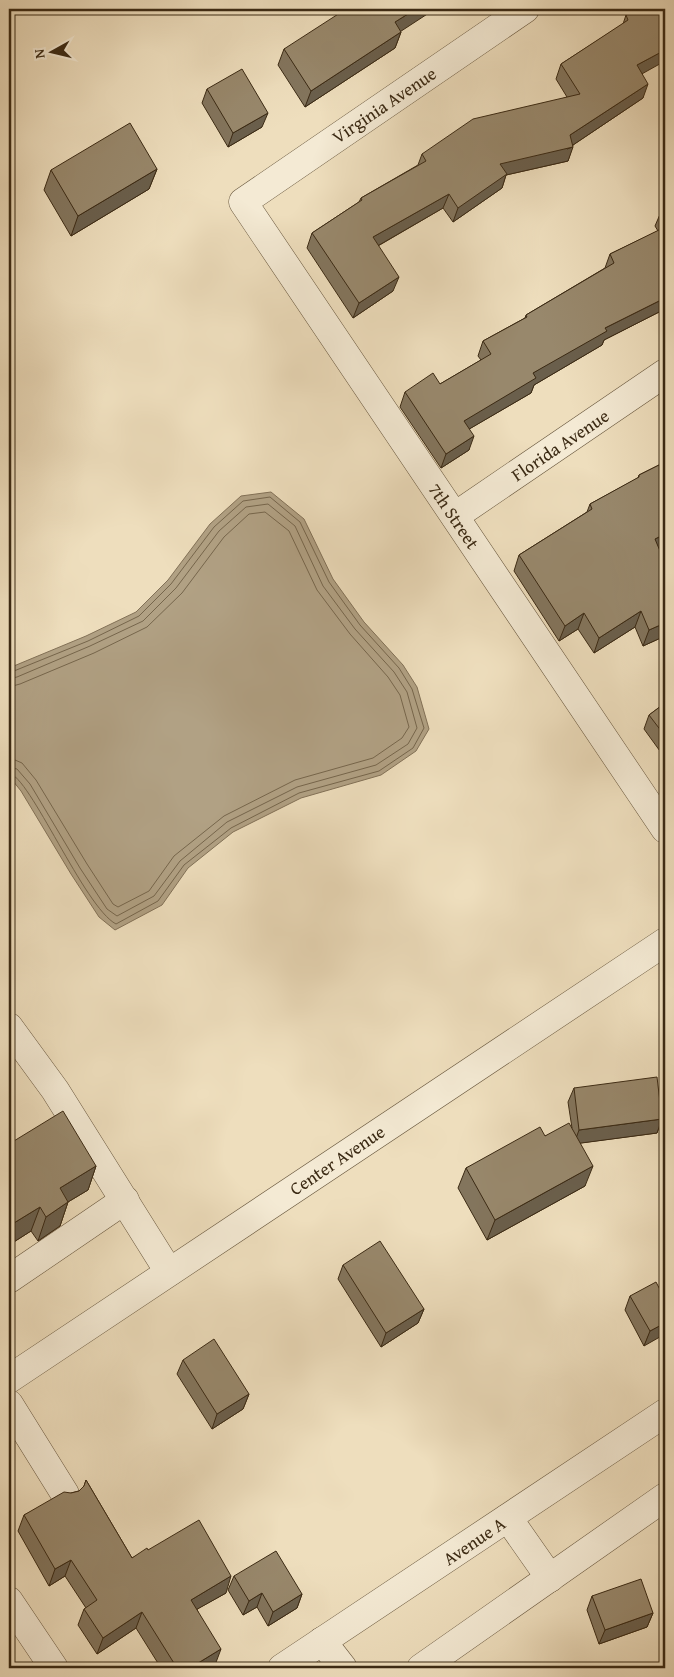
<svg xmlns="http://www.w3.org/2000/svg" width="674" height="1677" viewBox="0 0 674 1677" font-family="'Gentium Book Plus',serif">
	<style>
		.water { fill: #b1a184; stroke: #827157 }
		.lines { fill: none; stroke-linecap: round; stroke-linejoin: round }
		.shore { stroke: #76664c; stroke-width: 1 }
		.minor-casing { stroke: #68573e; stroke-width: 29 }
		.minor { stroke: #f4ead4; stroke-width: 28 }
		.wall { fill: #83755d; stroke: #3b2a14 }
		.shaded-wall { fill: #6a5f4c; stroke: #3b2a14 }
		.building { fill: #98886c; stroke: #3b2a14 }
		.labels { text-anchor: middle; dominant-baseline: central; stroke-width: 4.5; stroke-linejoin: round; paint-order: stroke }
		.street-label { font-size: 18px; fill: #3b2a14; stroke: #f4ead4 }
	</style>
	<rect width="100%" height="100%" fill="#eedebd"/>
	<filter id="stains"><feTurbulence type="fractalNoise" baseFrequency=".004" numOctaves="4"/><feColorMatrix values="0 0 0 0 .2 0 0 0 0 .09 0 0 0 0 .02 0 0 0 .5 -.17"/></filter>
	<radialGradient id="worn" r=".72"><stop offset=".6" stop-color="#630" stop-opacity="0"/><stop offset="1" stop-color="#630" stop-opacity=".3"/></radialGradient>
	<!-- water -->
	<polygon class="water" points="271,492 304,519 333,579 364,622 403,665 417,687 429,729 416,751 381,775 301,798 233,832 188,868 162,905 115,930 99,917 71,874 21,791 9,776 9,668 86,636 136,612 168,580 210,524 241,496"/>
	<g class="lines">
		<!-- shore -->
		<g class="shore">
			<path d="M 9,673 L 88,641 L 139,616 L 171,584 L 214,527 L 243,501 L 270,497 L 300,522 L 329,582 L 360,625 L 399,668 L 412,689 L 424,728 L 413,748 L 379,771 L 299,793 L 231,828 L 184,865 L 158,901 L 116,924 C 84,907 30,776 9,773"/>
			<polyline points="9,679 17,677 90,646 143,621 176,588 219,531 246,507 268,504 295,526 323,586 355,629 394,672 407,692 417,728 408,744 376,765 297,787 227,822 180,861 154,896 117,916 107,909 80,868 30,784 17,769 9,767"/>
			<polyline points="9,687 20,684 94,653 147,627 182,593 224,537 249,514 265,512 289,531 317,590 350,634 388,677 400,695 409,727 402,738 373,758 295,780 224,816 174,856 149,891 118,907 113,904 87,864 36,780 22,763 15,760 9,760"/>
		</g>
		<!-- minor casing -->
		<g class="minor-casing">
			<g id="minor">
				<polyline points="525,9 243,202 665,829"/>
				<polyline points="455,516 665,373"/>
				<polyline points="9,1027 55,1090 169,1272"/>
				<polyline points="9,1279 125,1200"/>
				<polyline points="9,1379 665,942"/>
				<polyline points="9,1404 65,1494"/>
				<polyline points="508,1518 550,1578"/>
				<polyline points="9,1601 54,1668"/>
				<polyline points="322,1641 343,1668"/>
				<polyline points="282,1668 665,1413"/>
				<polyline points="421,1668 665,1497"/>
			</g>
		</g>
		<!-- minor -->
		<use href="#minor" class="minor"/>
	</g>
	<!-- wall -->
	<g class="wall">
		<polygon points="635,9 665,9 642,74 643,98 573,145 568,161 506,175 502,188 453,222 443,208 378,246 393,291 353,318 307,248 312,233 359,202 361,198 418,165 422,154 567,97 556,79 561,64 623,24 626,15 636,10"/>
		<polygon points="400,31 401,32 395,48 305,107 278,65 284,49"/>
		<polygon points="207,89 262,127 228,147 202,103"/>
		<polygon points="157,169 149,189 71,236 44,190 51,170"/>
		<polygon points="665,210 665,309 604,340 602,345 534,385 531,393 469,429 469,450 441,468 400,407 405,392 440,384 481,360 478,356 483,341 525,318 526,315 605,268 610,254 658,231 655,226 661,212"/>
		<polygon points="665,462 665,547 660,550 665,636 643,646 635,627 594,653 578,629 559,641 514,571 519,555 587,512 590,504 638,478 639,475"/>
		<polygon points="665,703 665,758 644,729 649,715"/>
		<polygon points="574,1088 662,1119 657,1133 580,1143 585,1186 487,1240 458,1188 466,1168 545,1136 572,1128 568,1102"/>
		<polygon points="9,1144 96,1166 88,1190 68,1202 60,1226 38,1241 31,1231 9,1245"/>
		<polygon points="343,1265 424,1309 418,1323 381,1347 338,1279"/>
		<polygon points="630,1296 665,1299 644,1346 625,1310"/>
		<polygon points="183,1360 249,1394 243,1409 212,1429 177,1374"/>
		<polygon points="86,1480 132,1558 148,1550 226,1593 197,1609 215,1665 210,1668 161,1668 136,1628 97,1654 78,1625 84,1609 86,1608 65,1576 49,1586 18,1531 24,1515 71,1493 79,1491 84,1486"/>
		<polygon points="234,1576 302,1594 297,1608 268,1626 257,1607 243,1615 228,1590"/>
		<polygon points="592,1596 653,1613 647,1627 599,1644 587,1610"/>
	</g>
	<!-- shaded-wall -->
	<g class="shaded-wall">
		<polygon points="416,9 435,9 389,39 395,22"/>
		<polygon points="401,32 395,48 305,107 311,91"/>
		<polygon points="665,50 665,61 631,80 637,65"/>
		<polygon points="648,84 643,98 567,149 573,147 568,161 506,175 502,188 453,222 458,208 500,164 570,135"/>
		<polygon points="268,113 262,127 228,147 233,133"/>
		<polygon points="157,169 149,189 71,236 78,216"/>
		<polygon points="449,194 443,208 367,252 373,237"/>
		<polygon points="399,277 393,291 353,318 359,303"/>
		<polygon points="665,298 665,309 604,340 602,345 534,385 531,393 459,435 464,421 533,373 605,328"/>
		<polygon points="474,436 469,450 441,468 446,454"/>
		<polygon points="665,534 665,547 650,555 655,539"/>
		<polygon points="641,611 635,627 594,653 599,638"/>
		<polygon points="584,613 578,629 559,641 565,626"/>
		<polygon points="665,623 665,636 643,646 649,630"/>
		<polygon points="662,1119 657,1133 574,1144 579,1130"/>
		<polygon points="96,1166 88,1190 51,1212 60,1188"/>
		<polygon points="593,1166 585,1186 487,1240 495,1220"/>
		<polygon points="68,1202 60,1226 38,1241 46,1217"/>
		<polygon points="40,1207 31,1231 9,1245 9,1226"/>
		<polygon points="424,1309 418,1323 381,1347 386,1333"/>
		<polygon points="665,1323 665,1334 644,1346 650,1331"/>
		<polygon points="249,1394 243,1409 212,1429 217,1414"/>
		<polygon points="71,1560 65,1576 49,1586 55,1569"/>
		<polygon points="231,1576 226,1593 185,1616 191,1600"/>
		<polygon points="262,1593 257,1607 243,1615 249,1601"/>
		<polygon points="302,1594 297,1608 268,1626 273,1612"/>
		<polygon points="142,1612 136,1628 97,1654 103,1638"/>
		<polygon points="653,1613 647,1627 599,1644 605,1630"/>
		<polygon points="221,1649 215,1665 210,1668 190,1668"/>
	</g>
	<!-- building -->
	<g class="building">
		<polygon points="346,9 416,9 395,22 401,32 311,91 284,49"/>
		<polygon points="639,9 665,9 665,50 637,65 648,84 570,135 573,147 500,164 507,174 458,208 449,194 373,237 399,277 359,303 312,233 362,200 361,198 426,161 422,154 473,119 580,94 561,64 628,20 626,15"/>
		<polygon points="242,69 268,113 233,133 207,89"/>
		<polygon points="130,123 157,169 78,216 51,170"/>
		<polygon points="665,210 665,221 661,212"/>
		<polygon points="665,227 665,298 605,328 607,331 533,373 536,378 464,421 474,436 446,454 405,392 433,373 440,384 491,354 483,341 527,317 526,315 614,263 610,254"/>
		<polygon points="665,462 665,534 655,539 665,563 665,623 649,630 641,611 599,638 584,613 565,626 519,555 592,509 590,504 639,477 639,475"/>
		<polygon points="665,703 665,736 649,715"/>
		<polygon points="657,1077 662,1119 579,1130 574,1088"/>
		<polygon points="63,1111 96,1166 60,1188 68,1202 46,1217 40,1207 9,1226 9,1144"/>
		<polygon points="569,1123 593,1166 495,1220 466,1168 540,1127 545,1136"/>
		<polygon points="380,1241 424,1309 386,1333 343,1265"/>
		<polygon points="656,1282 665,1299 665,1323 650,1331 630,1296"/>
		<polygon points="214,1339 249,1394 217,1414 183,1360"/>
		<polygon points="86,1480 132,1558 147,1548 148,1550 199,1520 231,1576 191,1600 221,1649 190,1668 177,1668 142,1612 103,1638 84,1609 97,1600 71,1560 55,1569 24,1515 64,1492 71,1493 79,1491 84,1486"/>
		<polygon points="276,1551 302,1594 273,1612 262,1593 249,1601 234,1576"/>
		<polygon points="641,1579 653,1613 605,1630 592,1596"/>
	</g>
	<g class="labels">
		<!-- street labels -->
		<g class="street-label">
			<text transform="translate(384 105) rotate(-34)">Virginia Avenue</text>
			<text transform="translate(560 445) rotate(-34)">Florida Avenue</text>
			<text transform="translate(454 516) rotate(56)">7th Street</text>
			<text transform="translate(337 1160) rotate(-34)">Center Avenue</text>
			<text transform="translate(474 1541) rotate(-34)">Avenue A</text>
		</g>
	</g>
	<!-- margin -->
	<rect width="674" height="1677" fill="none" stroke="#eedebd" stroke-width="30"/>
	<rect x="10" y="10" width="654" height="1657" fill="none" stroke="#3b2a14" stroke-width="2.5"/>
	<rect x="15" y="15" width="644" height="1647" fill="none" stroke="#3b2a14"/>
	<!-- north arrow -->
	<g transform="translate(52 52) rotate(262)" stroke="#f4ead4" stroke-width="4" paint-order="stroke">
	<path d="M0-4L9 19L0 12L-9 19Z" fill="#3b2a14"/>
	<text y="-8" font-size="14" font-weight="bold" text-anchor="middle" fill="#3b2a14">N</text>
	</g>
	<rect width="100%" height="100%" filter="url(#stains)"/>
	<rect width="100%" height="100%" fill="url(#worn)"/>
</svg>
